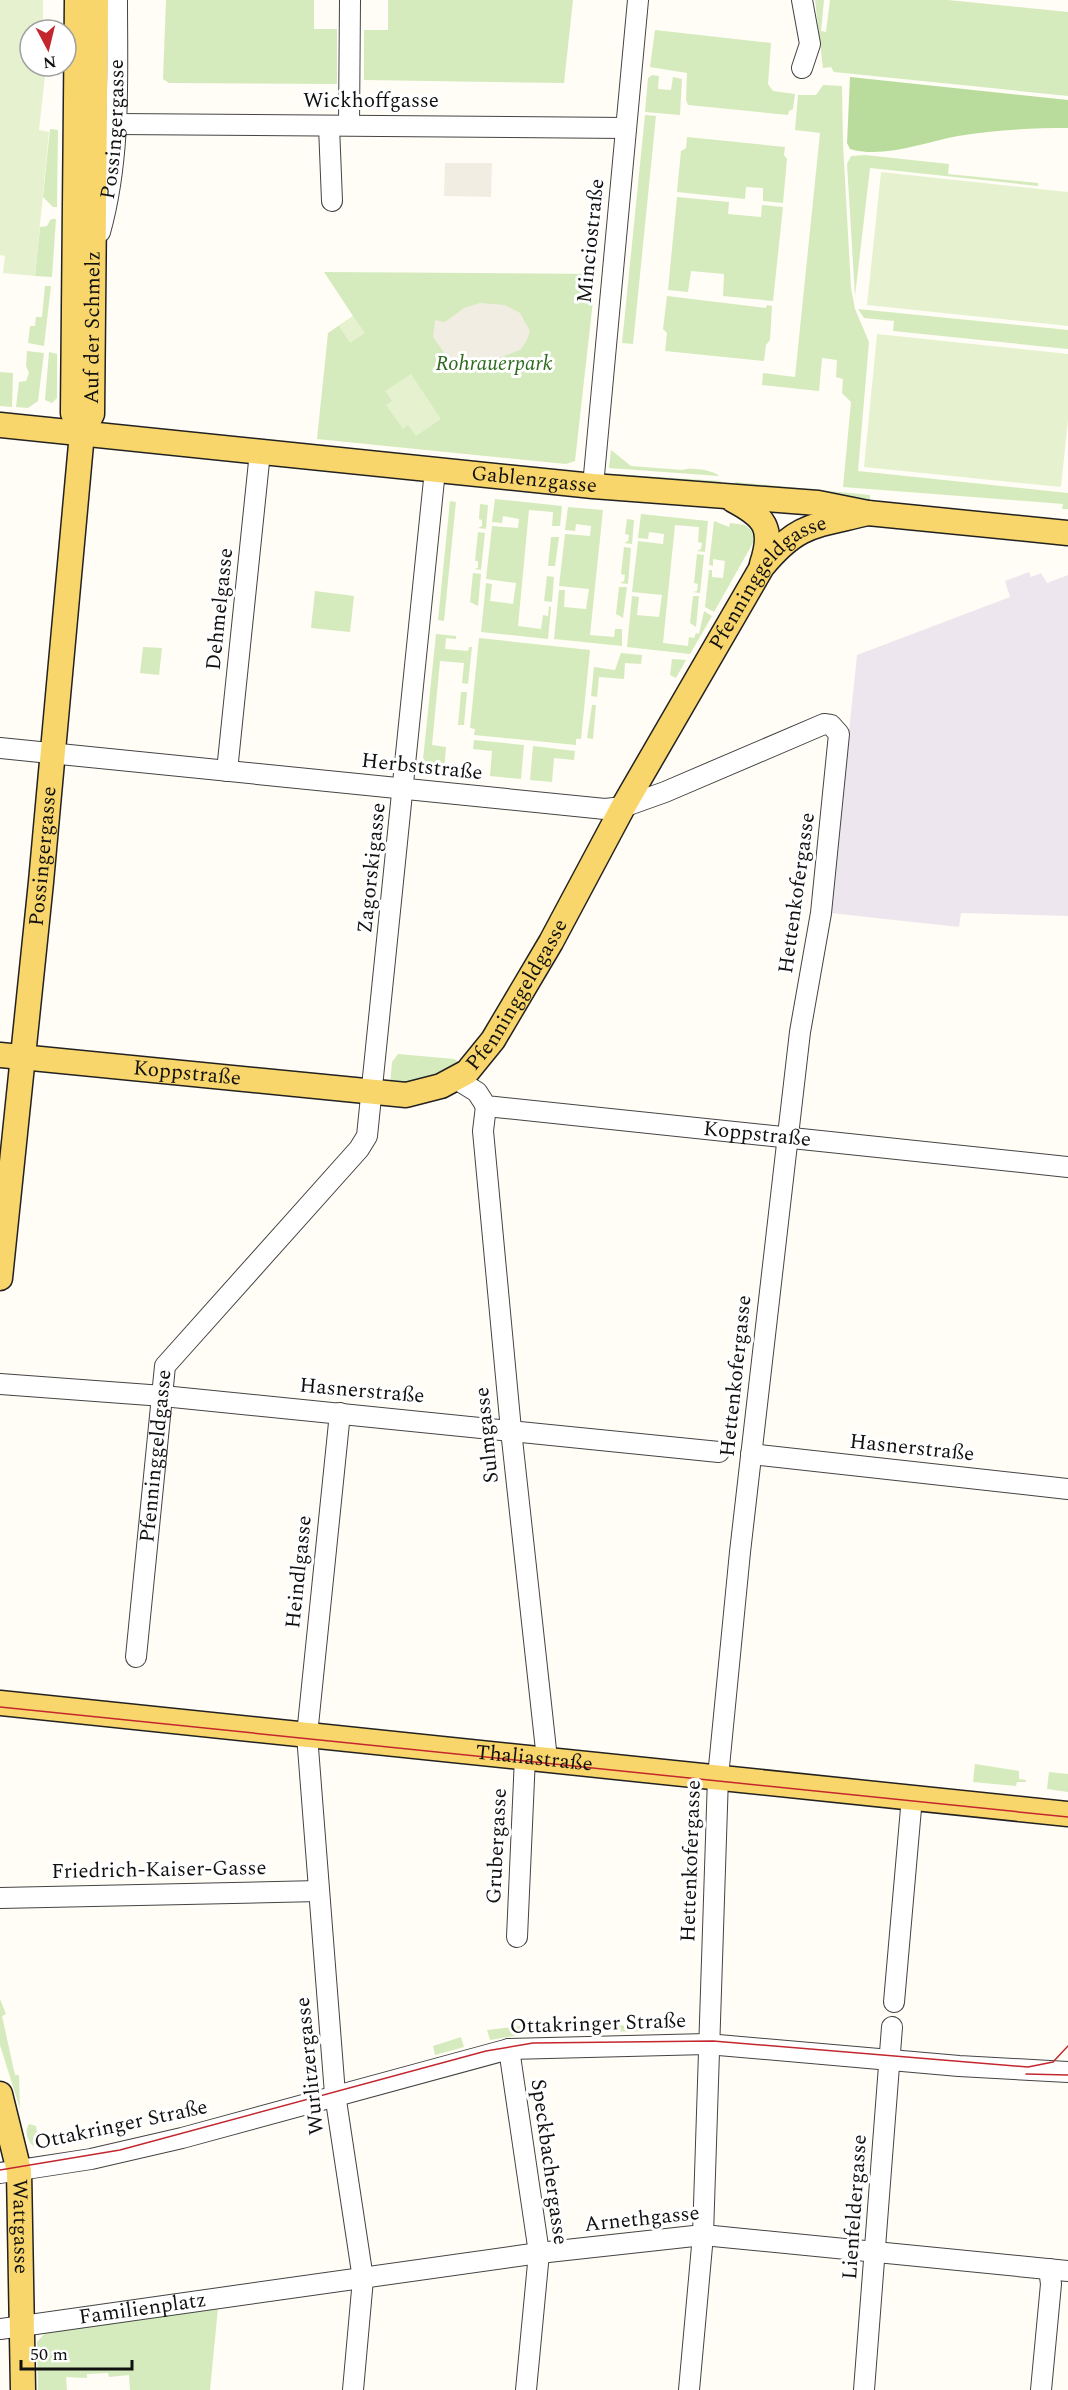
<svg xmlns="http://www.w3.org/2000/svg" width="1068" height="2390" viewBox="0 0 1068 2390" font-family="Spectral,serif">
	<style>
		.industrial { fill: #eee6ef }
		.green { fill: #d5ebbd }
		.forest { fill: #b9dc9c }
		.pitch { fill: #e6f2cf }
		.plaza { fill: #f1ede2 }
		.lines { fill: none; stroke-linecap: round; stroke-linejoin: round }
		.minor-casing { stroke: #444; stroke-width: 22 }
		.major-casing { stroke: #222; stroke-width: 27 }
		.minor { stroke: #fff; stroke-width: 20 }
		.major { stroke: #f9d66b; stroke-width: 24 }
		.tram { stroke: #c4262e; stroke-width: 1.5 }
		.labels { text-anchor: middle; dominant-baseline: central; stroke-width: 6; stroke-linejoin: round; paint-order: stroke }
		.street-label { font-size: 21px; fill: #111; stroke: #fff }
		.park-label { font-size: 21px; font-style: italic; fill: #2f6b1f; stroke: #fff }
	</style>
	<rect width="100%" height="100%" fill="#fffdf5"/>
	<!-- industrial -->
	<polygon class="industrial" points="1029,572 1031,577 1041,573 1047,583 1068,575 1068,916 961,913 959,927 830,913 857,655 1010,597 1005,581"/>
	<!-- green -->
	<g class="green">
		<polygon points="166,0 314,0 314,29 337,29 337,84 169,83 163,79"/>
		<polygon points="388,0 573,0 564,83 364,80 364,30 388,30"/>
		<polygon points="815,0 824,0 821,31 826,32 830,0 948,0 1068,12 1068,96 834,72 831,67 823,68"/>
		<polygon points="655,30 771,43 768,84 773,91 795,94 793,109 789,111 788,115 688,105 686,100 687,73 650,67"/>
		<polygon points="652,75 659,76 658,89 671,90 673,77 682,79 680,115 645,112 648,78"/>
		<polygon points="823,85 842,86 843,144 851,288 855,309 869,342 858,471 1068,493 1068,509 1062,509 1063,504 843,487 851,402 842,393 843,379 836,377 837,360 822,358 819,391 762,385 763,373 795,377 820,133 795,130 798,95 816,95"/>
		<polygon points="645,115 656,116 633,344 622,343"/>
		<polygon points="50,129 58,130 57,207 53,207 43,197"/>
		<polygon points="687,137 785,147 784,155 787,159 783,203 763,201 763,188 746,187 745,199 677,192 681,151 686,148"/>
		<polygon points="865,155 949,164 948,174 1038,183 1038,186 870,168 855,296 847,164 851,156"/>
		<polygon points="677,197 729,202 728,214 761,217 762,205 783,207 773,301 723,296 724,274 691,271 688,292 668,290"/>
		<polygon points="51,219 56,219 52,277 35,276 40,227 47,226"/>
		<polygon points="324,272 596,274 575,461 566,464 317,439 328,333 353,316"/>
		<polygon points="45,286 51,286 44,346 28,343 30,326 35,326 36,317 42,317"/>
		<polygon points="667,296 766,308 767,305 772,306 770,340 766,345 764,361 665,351 667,333 663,329"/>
		<polygon points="858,309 1068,330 1068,349 893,331 894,321 864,318"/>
		<polygon points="27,351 44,353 38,401 28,408 16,407 19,382 26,381 29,373 26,366"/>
		<polygon points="49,352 57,354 57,398 52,403 45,400"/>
		<polygon points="0,372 13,373 12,407 0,406"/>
		<path d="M 611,450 L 631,466 L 683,470 C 689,467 714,470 719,476 L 609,468 Z"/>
		<polygon points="613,474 721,481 720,486 612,480"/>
		<polygon points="735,482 870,495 870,499 736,486"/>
		<polygon points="495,499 562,506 560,526 552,526 553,512 529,510 518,626 541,629 543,615 548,616 549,606 551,607 548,639 481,632 486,583 492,584 490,601 513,604 516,583 486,579 492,526 518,528 519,519 503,516 502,523 492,522"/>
		<polygon points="450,501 456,502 444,621 438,620"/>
		<polygon points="480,504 488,505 486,529 478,528 482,526 482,520 479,519"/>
		<polygon points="568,507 603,510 590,635 614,637 615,629 622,629 622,646 554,639 559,590 565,590 564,607 586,609 589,589 559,586 565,534 590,536 591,526 576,524 575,531 565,530"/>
		<polygon points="641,514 708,521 705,552 697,551 701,549 702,543 698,542 699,527 675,525 663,643 688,646 689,637 694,638 696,633 699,634 704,611 712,616 690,654 627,647 632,596 639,597 637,615 659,617 662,595 632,592 638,541 663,544 664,534 649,532 648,539 638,538"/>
		<polygon points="627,519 634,520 632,544 624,543 628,541 629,535 625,534"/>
		<polygon points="714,521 729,527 730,523 745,525 752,531 754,541 714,612 705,607 709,570 712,570 712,577 723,578 725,561 713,559 713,566 709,565"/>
		<polygon points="478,532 485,533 481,570 474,569 478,568 478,561 475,561"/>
		<polygon points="551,537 559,537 555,566 548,566"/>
		<polygon points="624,547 631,548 628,584 620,583 624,581 625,575 621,574"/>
		<polygon points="697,554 704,555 700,593 693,592 697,591 698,584 694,583"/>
		<polygon points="473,573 481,574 478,606 470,602"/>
		<polygon points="547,576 554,577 552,602 544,601"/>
		<polygon points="619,587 627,587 623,618 616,614"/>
		<polygon points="315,591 354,596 350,632 311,628"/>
		<polygon points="693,596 699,596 696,627 690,623"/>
		<polygon points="436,634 456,636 456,639 446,638 445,649 468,651 469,647 472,647 468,684 462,683 464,663 440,661 432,745 446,747 444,771 422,769"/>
		<polygon points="479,638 590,650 581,739 576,739 576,745 474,735 475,729 470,728"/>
		<polygon points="143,647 162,648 159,675 140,673"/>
		<polygon points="621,653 642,655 641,664 625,663 624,679 599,677 597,697 591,696 594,667 615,670"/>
		<polygon points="672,659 686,660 676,678 670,675"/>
		<polygon points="461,692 467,692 464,725 458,725"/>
		<polygon points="592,705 596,705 593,739 587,738"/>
		<polygon points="474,740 524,745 521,779 490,776 492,751 473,749"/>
		<polygon points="533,746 575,751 574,760 554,758 552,782 530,780"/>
		<polygon points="398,1054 454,1059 461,1063 422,1082 390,1085 392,1062"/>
		<polygon points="975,1764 1019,1771 1019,1779 1026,1780 1026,1782 1017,1782 1016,1786 973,1782"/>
		<polygon points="1049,1772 1068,1774 1068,1792 1047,1789"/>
		<polygon points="0,1999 6,2014 2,2016 15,2075 19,2075 20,2109 0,2045"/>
		<polygon points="558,2024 584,2024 584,2033 526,2034 526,2026"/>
		<polygon points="590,2025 658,2026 659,2031 590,2032"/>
		<polygon points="521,2026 521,2035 490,2040 487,2030"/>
		<polygon points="461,2037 464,2047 435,2055 433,2046"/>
		<path d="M 29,2124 L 36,2126 L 39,2144 L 33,2146 C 27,2140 24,2131 29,2124 Z"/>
		<polygon points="218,2308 210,2390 130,2390 129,2375 109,2377 108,2373 87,2374 87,2378 66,2377 67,2390 38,2390 37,2342 46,2332"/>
	</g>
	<!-- forest -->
	<path class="forest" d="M 850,77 L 1068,100 L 1068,128 C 1031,128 995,130 958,136 C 925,142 883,159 850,149 L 847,143 Z"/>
	<!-- pitch -->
	<g class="pitch">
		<polygon points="0,0 43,0 43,30 30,30 30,66 46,67 39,130 49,132 35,276 3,273 5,256 0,255"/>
		<polygon points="881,172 1068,192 1068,326 867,305"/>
		<polygon points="353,316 365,333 350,343 339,326"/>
		<polygon points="877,334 1068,354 1068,420 1061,487 864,467"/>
		<polygon points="411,374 441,419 416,436 408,425 403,429 386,405 392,401 385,391"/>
	</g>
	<!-- plaza -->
	<g class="plaza">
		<polygon points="445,163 492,163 491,197 444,196"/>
		<polygon points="480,303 505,305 520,313 530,331 526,342 520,350 499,358 472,358 468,368 452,364 433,337 435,320 445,322 464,308"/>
	</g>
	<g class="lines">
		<!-- minor casing -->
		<g class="minor-casing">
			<g id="minor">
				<polyline points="802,68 810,44 802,0"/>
				<polyline points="116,124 626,128"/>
				<polyline points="349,125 350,0"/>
				<polyline points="329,126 332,201"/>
				<path id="s1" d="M 100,232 C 121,157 117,77 117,0"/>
				<polyline points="593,486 638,0"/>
				<polyline points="0,748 605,809 623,807 665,792 824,724 831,725 839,734 821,913 800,1032 787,1144 740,1552 718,1777 703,2235 689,2390"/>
				<polyline points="227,771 260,452"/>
				<path id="s2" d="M 456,1079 L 477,1092 L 486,1106 L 1068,1167"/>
				<polyline points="486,1106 483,1131 511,1430 547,1759"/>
				<polyline points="0,1384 163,1396 719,1452"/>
				<polyline points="340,1413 307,1735 335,2094 363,2279 353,2390"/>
				<polyline points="751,1454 1068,1489"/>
				<path id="s3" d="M 136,1657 L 165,1366 L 359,1149 L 367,1136 L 435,470"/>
				<polyline points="0,1898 319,1891"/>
				<polyline points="517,1937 525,1757"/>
				<polyline points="894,2002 912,1797"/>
				<polyline points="509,2049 539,2253 526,2390"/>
				<polyline points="0,2173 91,2159 182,2138 509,2049 707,2044 959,2066 1068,2072"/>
				<path id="s4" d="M 0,2329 L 539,2253 L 703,2235 L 1068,2271"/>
				<polyline points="864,2390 892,2027"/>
				<polyline points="1041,2390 1051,2284 1049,2269"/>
			</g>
		</g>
		<!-- major casing -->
		<g class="major-casing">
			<g id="major">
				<polyline points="77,0 73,413 82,433"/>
				<path id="s5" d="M 0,425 L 593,486 L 818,503 L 868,513 L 1068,533"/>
				<path d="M 733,500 C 765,517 774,528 762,564"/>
				<path id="s6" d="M 0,1055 L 406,1095 L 441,1086 L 467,1072 L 493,1040 L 551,942 L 623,807 L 762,567 C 798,523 815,526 868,513"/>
				<path id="s7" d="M 0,1278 L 41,882 L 82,433 L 92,414 L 96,0"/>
				<path id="s8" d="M 0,1703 L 1068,1814"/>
				<path id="s9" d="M 0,2094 L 19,2171 L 23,2390"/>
			</g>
		</g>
		<!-- minor -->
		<use href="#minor" class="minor"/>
		<!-- major -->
		<use href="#major" class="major"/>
		<!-- tram -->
		<g class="tram">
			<polyline points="0,1707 1068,1817"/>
			<polyline points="1026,2074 1068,2075"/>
			<polyline points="0,2170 120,2150 486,2051 533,2043 713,2041 1028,2067 1053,2062 1068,2046"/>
		</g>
	</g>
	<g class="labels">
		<!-- street labels -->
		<g class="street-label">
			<text x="371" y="101">Wickhoffgasse</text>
			<text stroke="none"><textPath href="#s1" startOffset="104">Possingergasse</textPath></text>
			<text transform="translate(591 241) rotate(-84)">Minciostraße</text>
			<text stroke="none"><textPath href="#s7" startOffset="957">Auf der Schmelz</textPath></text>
			<text stroke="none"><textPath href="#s5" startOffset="537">Gablenzgasse</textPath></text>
			<text stroke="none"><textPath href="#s6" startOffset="1052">Pfenninggeldgasse</textPath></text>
			<text transform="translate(220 609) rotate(-84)">Dehmelgasse</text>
			<text transform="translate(422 767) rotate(6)">Herbststraße</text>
			<text stroke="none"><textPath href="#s7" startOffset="424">Possingergasse</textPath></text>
			<text transform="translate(372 868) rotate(-84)">Zagorskigasse</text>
			<text transform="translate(797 893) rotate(-82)">Hettenkofergasse</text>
			<text stroke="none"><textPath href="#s6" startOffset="566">Pfenninggeldgasse</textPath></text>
			<text stroke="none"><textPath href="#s6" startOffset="188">Koppstraße</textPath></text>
			<text stroke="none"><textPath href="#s2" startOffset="314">Koppstraße</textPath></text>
			<text transform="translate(736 1376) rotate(-84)">Hettenkofergasse</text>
			<text transform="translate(362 1391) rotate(5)">Hasnerstraße</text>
			<text transform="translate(487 1435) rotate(-96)">Sulmgasse</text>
			<text transform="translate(912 1448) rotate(6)">Hasnerstraße</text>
			<text stroke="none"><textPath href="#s3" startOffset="202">Pfenninggeldgasse</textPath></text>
			<text transform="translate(299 1572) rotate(-84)">Heindlgasse</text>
			<text stroke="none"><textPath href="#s8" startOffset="537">Thaliastraße</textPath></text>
			<text transform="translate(497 1846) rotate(-87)">Grubergasse</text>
			<text transform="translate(691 1861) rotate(-88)">Hettenkofergasse</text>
			<text transform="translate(159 1870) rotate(-1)">Friedrich-Kaiser-Gasse</text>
			<text transform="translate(598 2024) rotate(-2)">Ottakringer Straße</text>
			<text transform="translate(310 2066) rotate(-96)">Wurlitzergasse</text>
			<text transform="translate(121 2125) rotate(-12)">Ottakringer Straße</text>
			<text transform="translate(549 2162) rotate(82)">Speckbachergasse</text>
			<text transform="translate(855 2207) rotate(-86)">Lienfeldergasse</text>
			<text transform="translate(642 2219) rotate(-6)">Arnethgasse</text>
			<text stroke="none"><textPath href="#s9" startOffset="135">Wattgasse</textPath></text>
			<text stroke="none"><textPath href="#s4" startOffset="144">Familienplatz</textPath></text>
		</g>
		<!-- park labels -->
		<g class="park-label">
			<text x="494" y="364">Rohrauerpark</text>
		</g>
	</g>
	<!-- north arrow -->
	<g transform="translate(48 48) rotate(173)"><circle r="28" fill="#ffffff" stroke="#a0a0a0" stroke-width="1.5"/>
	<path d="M0-4.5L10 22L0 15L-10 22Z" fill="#c4262e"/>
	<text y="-9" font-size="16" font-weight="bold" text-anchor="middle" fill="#111111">N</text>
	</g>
	<!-- scale -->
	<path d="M21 2360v9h111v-9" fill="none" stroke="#111111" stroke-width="3"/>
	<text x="30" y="2360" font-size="18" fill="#111111" stroke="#ffffff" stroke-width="4.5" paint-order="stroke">50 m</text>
</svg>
